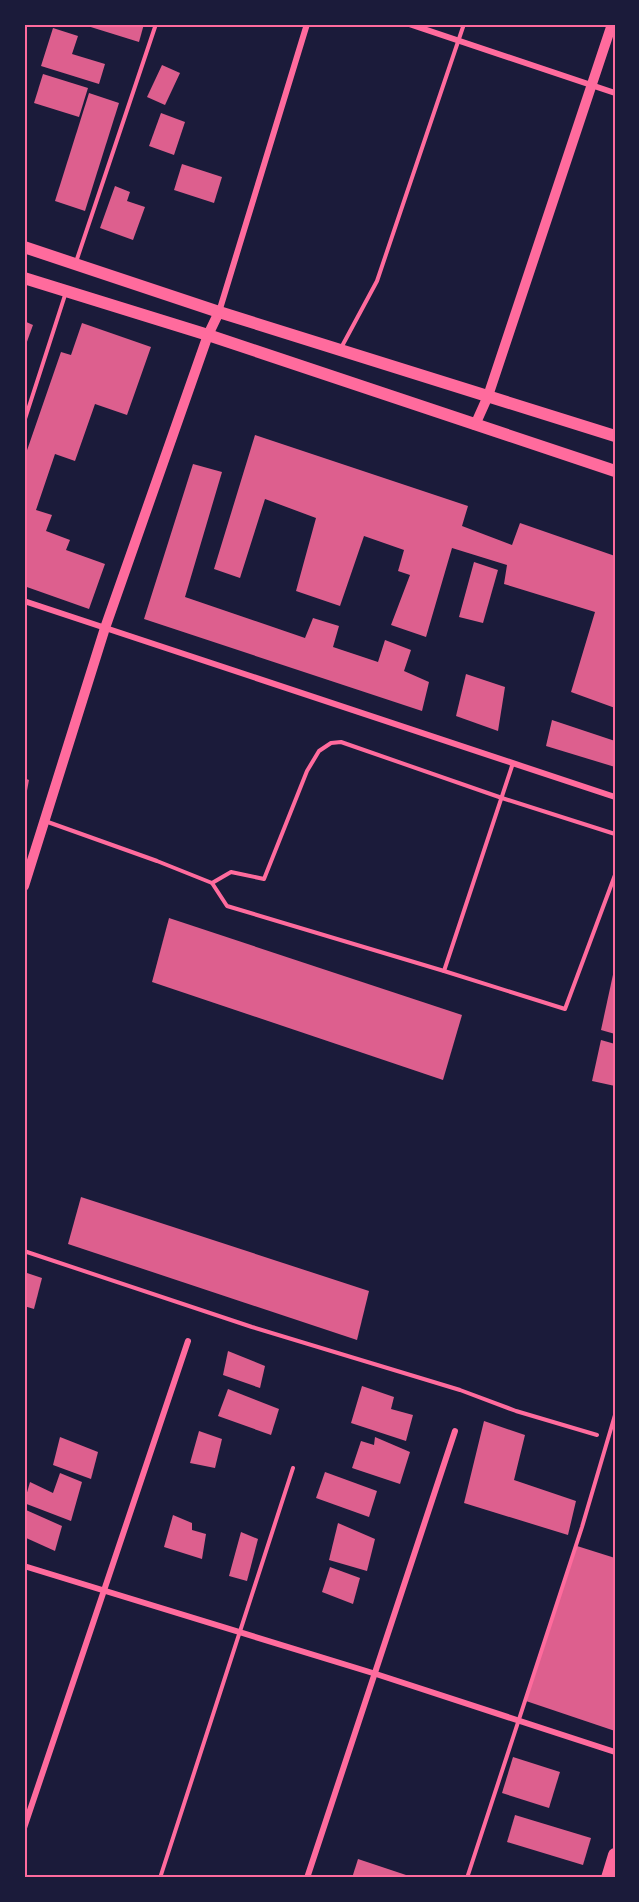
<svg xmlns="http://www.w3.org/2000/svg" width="639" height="1902" viewBox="0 0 639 1902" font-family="'Fira Sans Condensed',sans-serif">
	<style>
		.building { fill: #dd5f8e }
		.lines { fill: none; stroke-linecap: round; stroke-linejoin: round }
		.path { stroke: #ff6b9d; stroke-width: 4 }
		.service { stroke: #ff6b9d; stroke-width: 4 }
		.minor { stroke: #ff6b9d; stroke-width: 6 }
		.tertiary { stroke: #ff6b9d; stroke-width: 10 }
		.secondary { stroke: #ff6b9d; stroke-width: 12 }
		.primary { stroke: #ff6b9d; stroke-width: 14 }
		.neatline { fill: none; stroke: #ff6b9d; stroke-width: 2 }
	</style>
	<rect width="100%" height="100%" fill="#1b1b3a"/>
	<!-- building -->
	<g class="building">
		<polygon points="81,24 144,24 139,42"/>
		<polygon points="53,28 78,36 72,54 105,64 99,84 41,66"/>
		<polygon points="162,65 180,73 165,105 147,97"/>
		<polygon points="43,74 88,88 79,117 34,103"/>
		<polygon points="89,93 119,103 85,211 55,201"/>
		<polygon points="161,113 185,122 174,155 149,146"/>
		<polygon points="182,164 222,177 214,203 174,190"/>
		<polygon points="115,186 130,192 127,201 145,207 133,240 100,228"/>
		<polygon points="24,321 33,325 24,350"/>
		<polygon points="82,323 151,347 127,415 95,404 75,461 55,454 36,510 52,515 46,531 70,540 66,550 105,564 89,609 24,586 24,459 61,352 71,355"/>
		<polygon points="255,435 468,506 462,526 512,545 520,523 615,556 615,708 571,692 595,612 504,584 507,565 452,548 426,637 391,625 410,575 398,571 404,550 364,536 340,606 296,591 316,518 265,499 240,578 214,569"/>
		<polygon points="193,464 222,472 185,597 305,638 313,618 339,626 333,647 378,662 385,640 411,650 404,671 429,682 422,711 144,619"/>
		<polygon points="474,562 498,570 483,623 459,617"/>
		<polygon points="466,674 505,687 498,731 456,716"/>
		<polygon points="552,720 615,741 615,767 546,746"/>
		<polygon points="24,778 29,780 25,801 24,800"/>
		<polygon points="169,918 462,1015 443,1080 152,982"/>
		<polygon points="614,970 615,970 615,1034 601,1030"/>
		<polygon points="601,1040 615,1044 615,1086 592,1081"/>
		<polygon points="81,1197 369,1291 357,1340 68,1244"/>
		<polygon points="24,1272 42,1278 34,1309 24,1306"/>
		<polygon points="228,1351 265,1366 260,1388 223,1375"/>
		<polygon points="362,1386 394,1397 391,1409 413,1415 406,1441 351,1423"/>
		<polygon points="228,1389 279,1409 271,1435 218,1416"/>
		<polygon points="484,1421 525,1435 514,1480 576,1501 568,1535 464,1503"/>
		<polygon points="199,1431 222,1439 215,1468 190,1463"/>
		<polygon points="60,1437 98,1452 91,1479 53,1465"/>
		<polygon points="375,1437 410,1452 400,1484 352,1468 361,1441 374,1445"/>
		<polygon points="325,1472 377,1491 369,1517 316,1498"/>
		<polygon points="60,1473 82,1482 71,1521 24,1503 30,1482 53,1493"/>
		<polygon points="26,1510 62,1526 55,1551 24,1537 24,1517"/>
		<polygon points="173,1515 192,1523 192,1530 206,1534 202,1559 164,1547"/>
		<polygon points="338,1523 375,1539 367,1571 329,1560"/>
		<polygon points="241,1532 258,1539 247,1581 229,1576"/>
		<polygon points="577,1546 615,1558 615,1731 526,1701"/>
		<polygon points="330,1567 360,1578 353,1604 322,1592"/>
		<polygon points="513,1757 560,1772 549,1808 502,1793"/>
		<polygon points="515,1815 591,1838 583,1865 507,1842"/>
		<polygon points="358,1859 415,1878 352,1878"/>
	</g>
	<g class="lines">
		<!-- path -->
		<polyline class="path" points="24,1251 252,1327 460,1390 516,1411 597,1435"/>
		<!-- service -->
		<g class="service">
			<polyline points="76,262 156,24"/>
			<polyline points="341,348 377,281 464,24"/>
			<polyline points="24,422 66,292"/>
			<polyline points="45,821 157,861 212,883 227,906 444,971 513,763"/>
			<polyline points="212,883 231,872 264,879 307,771 319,751 331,743 341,742 502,798 615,834"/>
			<polyline points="444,971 565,1009 615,875"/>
			<polyline points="160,1878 293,1468"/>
			<polyline points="467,1878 582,1527 615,1415"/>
		</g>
		<!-- minor -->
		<g class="minor">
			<polyline points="409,24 615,93"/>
			<polyline points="219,312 307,24"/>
			<polyline points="24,601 615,797"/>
			<polyline points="24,1566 376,1674 615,1752"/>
			<polyline points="24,1828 188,1341"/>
			<polyline points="307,1878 455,1431"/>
		</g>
		<!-- tertiary -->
		<g class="tertiary">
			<polyline points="475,425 488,396 612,24"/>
			<polyline points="24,886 105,628 208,335 219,312"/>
		</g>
		<!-- secondary -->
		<g class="secondary">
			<polyline points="24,247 219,312 615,436"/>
			<polyline points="24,278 208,335 615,471"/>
		</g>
		<!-- primary -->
		<polyline class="primary" points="608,1878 615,1855"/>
	</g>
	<!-- border -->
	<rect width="639" height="1902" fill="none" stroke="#1b1b3a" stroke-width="51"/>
	<rect x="26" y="26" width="588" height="1850" class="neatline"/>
</svg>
